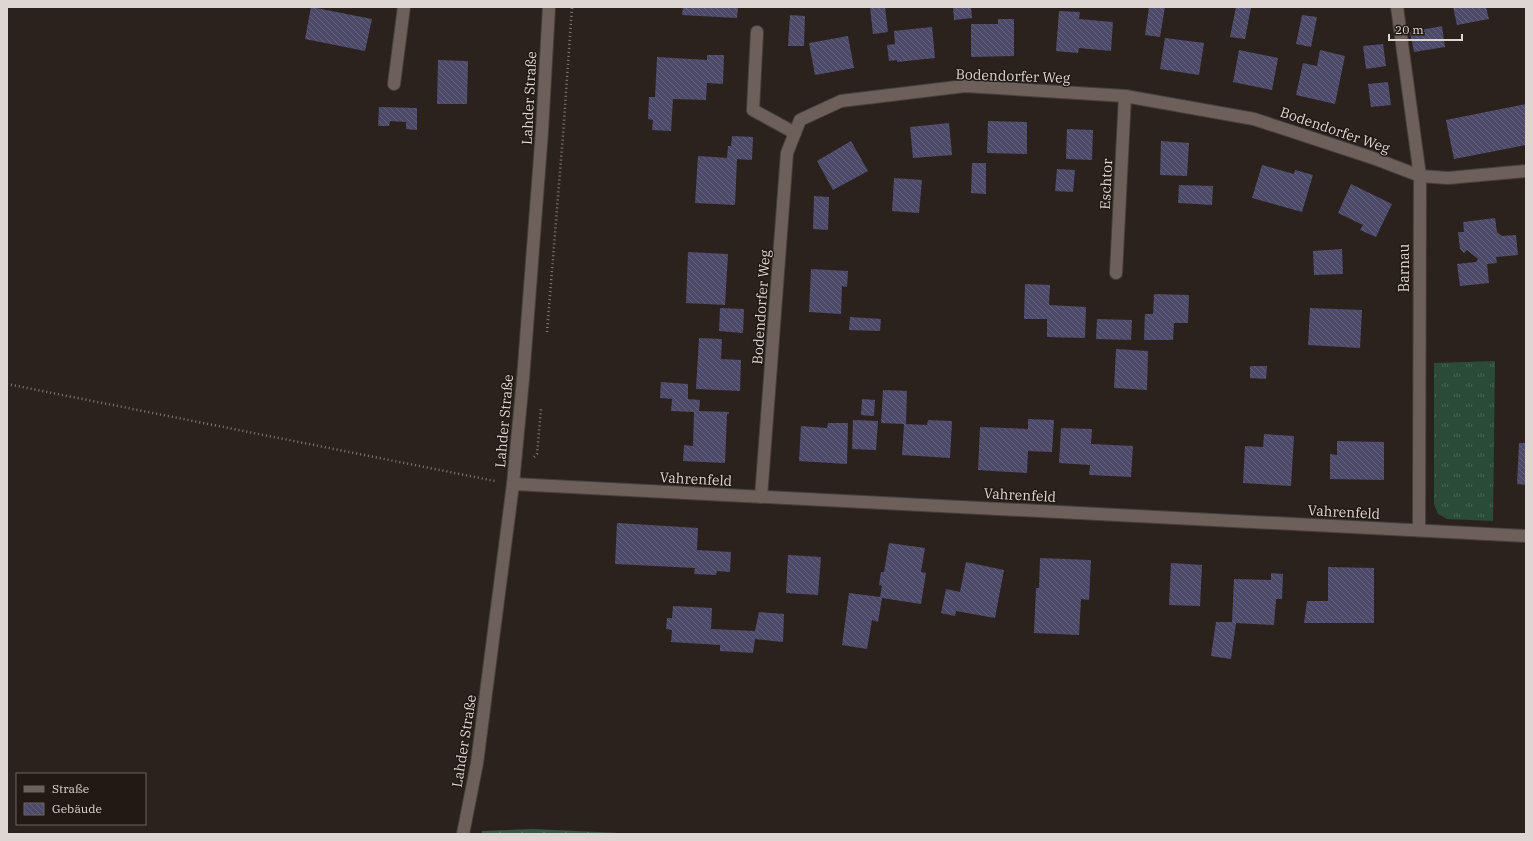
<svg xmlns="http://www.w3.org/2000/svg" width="1533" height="841" viewBox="0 0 1533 841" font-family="'IBM Plex Serif',serif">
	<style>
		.grass { fill: url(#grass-tufts) }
		.forest { fill: url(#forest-firs) }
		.building { fill: url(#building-back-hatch) }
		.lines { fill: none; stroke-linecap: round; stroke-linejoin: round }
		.minor-casing { stroke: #48403c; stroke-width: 14 }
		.path { stroke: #847b77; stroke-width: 2.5; stroke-dasharray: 1 3; stroke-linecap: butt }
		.minor { stroke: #6d605b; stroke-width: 12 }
		.labels { text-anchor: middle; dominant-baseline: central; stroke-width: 3; stroke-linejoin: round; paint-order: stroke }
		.street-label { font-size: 14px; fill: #ddd6d3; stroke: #221814 }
	</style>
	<defs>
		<pattern id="grass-tufts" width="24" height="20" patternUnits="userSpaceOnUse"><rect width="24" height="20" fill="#2a4b37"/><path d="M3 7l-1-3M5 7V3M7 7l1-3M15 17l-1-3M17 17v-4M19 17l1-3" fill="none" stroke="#486453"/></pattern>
		<pattern id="forest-firs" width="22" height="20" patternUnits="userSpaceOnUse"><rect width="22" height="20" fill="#365843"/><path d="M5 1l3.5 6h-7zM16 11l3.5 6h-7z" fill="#536f5d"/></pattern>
		<pattern id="building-back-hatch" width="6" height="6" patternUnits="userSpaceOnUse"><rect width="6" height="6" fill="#4c4969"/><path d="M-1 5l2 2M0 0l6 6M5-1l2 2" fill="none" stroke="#65627e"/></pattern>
	</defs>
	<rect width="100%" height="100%" fill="#2c221d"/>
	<!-- grass -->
	<polygon class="grass" points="1495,361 1493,521 1447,519 1438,514 1434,504 1434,363"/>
	<!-- forest -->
	<polygon class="forest" points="533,829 640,834 482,834 482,831"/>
	<!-- building -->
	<g class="building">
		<polygon points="311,7 372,19 365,51 305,39"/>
		<polygon points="683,7 738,7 737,18 682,15"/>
		<polygon points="870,7 885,7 888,32 873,34"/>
		<polygon points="953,7 971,7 972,18 954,20"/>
		<polygon points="1149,7 1165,7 1160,37 1145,35"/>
		<polygon points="1236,7 1251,7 1245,39 1230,37"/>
		<polygon points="1453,7 1486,7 1489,19 1457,25"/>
		<polygon points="1059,11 1080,12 1079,19 1113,22 1111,51 1079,48 1078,53 1056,51"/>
		<polygon points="790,15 805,16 804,46 788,46"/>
		<polygon points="1302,15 1317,17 1311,47 1296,44"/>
		<polygon points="998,19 1014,19 1014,56 971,57 971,24 998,24"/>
		<polygon points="1442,26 1445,47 1414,52 1410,32"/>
		<polygon points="932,27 935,58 897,62 897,60 889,61 887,45 895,44 894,31"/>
		<polygon points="848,36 854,68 815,75 809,43"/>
		<polygon points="1165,38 1204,43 1199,75 1160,69"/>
		<polygon points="1383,44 1386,66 1366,69 1363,46"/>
		<polygon points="1239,50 1278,58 1272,90 1233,82"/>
		<polygon points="1320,50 1345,56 1335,104 1296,95 1303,63 1317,66"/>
		<polygon points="707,55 724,55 723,84 707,83 706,100 673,99 671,131 652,130 653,120 648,119 649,97 655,97 657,57 707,60"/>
		<polygon points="438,60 468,61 467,104 437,104"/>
		<polygon points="1388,82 1391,105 1371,107 1368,84"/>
		<polygon points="1526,104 1526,145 1454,159 1446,120"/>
		<polygon points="379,107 417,108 417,130 406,129 406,122 390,121 389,126 378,126"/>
		<polygon points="988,121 1027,122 1027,154 987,153"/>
		<polygon points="949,123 952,155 913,158 910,127"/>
		<polygon points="1067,129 1093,130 1092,160 1066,159"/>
		<polygon points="732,136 753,137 752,160 737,159 735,205 695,203 698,156 727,158 728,146 731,146"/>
		<polygon points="851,141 868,171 833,190 817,161"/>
		<polygon points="1161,141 1189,143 1187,176 1160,175"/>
		<polygon points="972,163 986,163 986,194 971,193"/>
		<polygon points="1262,165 1294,174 1295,170 1313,175 1302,212 1252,198"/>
		<polygon points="1057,169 1075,170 1073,192 1055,191"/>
		<polygon points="894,178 922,180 919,213 892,211"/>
		<polygon points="1351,184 1392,204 1376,237 1360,230 1363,225 1338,213"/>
		<polygon points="1179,185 1213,186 1212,205 1178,203"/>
		<polygon points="814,196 829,197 828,230 813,229"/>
		<polygon points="1495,218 1497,232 1502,236 1516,235 1518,255 1496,257 1497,263 1487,264 1489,283 1460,286 1457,264 1476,262 1478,259 1467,250 1464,253 1460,249 1458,232 1464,232 1463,222"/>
		<polygon points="1342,249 1343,274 1314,275 1313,251"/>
		<polygon points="688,252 728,254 725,305 686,303"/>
		<polygon points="811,269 848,271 847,287 842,286 841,314 809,312"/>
		<polygon points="1025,284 1050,285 1049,305 1086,307 1085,338 1047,337 1047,319 1024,319"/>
		<polygon points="1154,294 1189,295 1188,323 1174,323 1173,340 1144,340 1145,314 1153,314"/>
		<polygon points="720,308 744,309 743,333 719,331"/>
		<polygon points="1310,308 1362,310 1360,348 1308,345"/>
		<polygon points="850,317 881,319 880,331 849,330"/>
		<polygon points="1097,319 1132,320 1131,340 1096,339"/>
		<polygon points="699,338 722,339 721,359 741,360 740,391 696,389"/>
		<polygon points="1116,349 1148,351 1147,390 1114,388"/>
		<polygon points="1250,366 1267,366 1266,379 1250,378"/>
		<polygon points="661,382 688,384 688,399 700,400 699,411 729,412 729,414 727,414 725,463 683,461 684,445 693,446 694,412 671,411 672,399 660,398"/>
		<polygon points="883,390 907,391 906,424 927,425 928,420 952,421 950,458 902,455 904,424 881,423"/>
		<polygon points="862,399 875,400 874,416 861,415"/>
		<polygon points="1028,419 1054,420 1052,452 1028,451 1027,473 978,470 980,427 1028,429"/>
		<polygon points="853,420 878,421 876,450 852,449"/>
		<polygon points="828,423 848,423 847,464 799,461 801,426 827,428"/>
		<polygon points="1061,428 1092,429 1091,444 1133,446 1131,477 1089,475 1090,465 1059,463"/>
		<polygon points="1264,434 1294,436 1291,486 1243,483 1245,446 1263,447"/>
		<polygon points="1337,441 1384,442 1384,480 1330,479 1330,454 1337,455"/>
		<polygon points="1519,443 1526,443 1526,485 1517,484"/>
		<polygon points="617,523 698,528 697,550 731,552 730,572 717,571 716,575 694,574 695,568 615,564"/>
		<polygon points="889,543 925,548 921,572 926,573 921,604 882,598 878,622 872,620 867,649 842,645 849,593 880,597 882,586 879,585 881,572 884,572"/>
		<polygon points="788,555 821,557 818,595 786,593"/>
		<polygon points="1040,558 1091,560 1089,600 1081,599 1079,635 1034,633 1036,588 1039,588"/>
		<polygon points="966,562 1004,570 995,618 956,611 955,616 941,613 946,589 960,592"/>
		<polygon points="1171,563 1202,565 1200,606 1169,605"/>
		<polygon points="1328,567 1374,568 1374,623 1304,623 1307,601 1328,601"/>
		<polygon points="1271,573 1283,574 1282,599 1276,599 1274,625 1236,623 1231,659 1211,656 1216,622 1232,622 1234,579 1271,580"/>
		<polygon points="673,606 712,608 711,629 755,631 759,612 784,614 783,642 755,639 753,653 720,651 720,645 671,642 672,630 666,629 667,618 672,618"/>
	</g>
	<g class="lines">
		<!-- minor casing -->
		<g class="minor-casing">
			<g id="minor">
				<polyline points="1397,7 1420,176 1419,530"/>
				<polyline points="757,32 753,110 795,133"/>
				<polyline points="394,84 404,7"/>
				<polyline points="1116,273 1125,96"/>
				<polyline points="513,484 1526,536"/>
				<polyline points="761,497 787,153 800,120 841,101 965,86 1125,96 1254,119 1373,158 1420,176 1448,178 1526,171"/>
				<polyline points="463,834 477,763 513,484 523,379 542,131 549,7"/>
			</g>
		</g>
		<!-- path -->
		<g class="path">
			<polyline points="547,332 563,135 572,7"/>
			<polyline points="7,384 495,481"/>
			<polyline points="534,457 537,454 541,409"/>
		</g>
		<!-- minor -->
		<use href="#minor" class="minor"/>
	</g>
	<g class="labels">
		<!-- street labels -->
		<g class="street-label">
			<text transform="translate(1013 76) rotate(2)">Bodendorfer Weg</text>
			<text transform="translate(529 98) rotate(-87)">Lahder Straße</text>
			<text transform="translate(1335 130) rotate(19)">Bodendorfer Weg</text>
			<text transform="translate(1106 184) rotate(-87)">Eschtor</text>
			<text transform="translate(1404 268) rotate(-90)">Barnau</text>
			<text transform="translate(761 307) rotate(-86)">Bodendorfer Weg</text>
			<text transform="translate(504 421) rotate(-85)">Lahder Straße</text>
			<text transform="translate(696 479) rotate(3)">Vahrenfeld</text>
			<text transform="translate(1020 495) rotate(3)">Vahrenfeld</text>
			<text transform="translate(1344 512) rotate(3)">Vahrenfeld</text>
			<text transform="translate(464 741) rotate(-81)">Lahder Straße</text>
		</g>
	</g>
	<!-- border -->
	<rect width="1533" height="841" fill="none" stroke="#ddd6d3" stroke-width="16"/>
	<!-- legend -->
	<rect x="16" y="773" width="130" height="52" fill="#221814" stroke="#6d6460"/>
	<rect x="24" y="786" width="20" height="6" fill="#6d605b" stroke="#6d6460"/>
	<text x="52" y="793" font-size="12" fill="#ddd6d3">Straße</text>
	<rect x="24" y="803" width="20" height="12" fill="url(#building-back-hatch)" stroke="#6d6460"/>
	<text x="52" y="813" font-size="12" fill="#ddd6d3">Gebäude</text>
	<!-- scale -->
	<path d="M1389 34v6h73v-6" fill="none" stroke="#ddd6d3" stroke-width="2"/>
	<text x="1395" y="34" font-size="12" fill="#ddd6d3" stroke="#221814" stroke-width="3" paint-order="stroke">20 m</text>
</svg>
